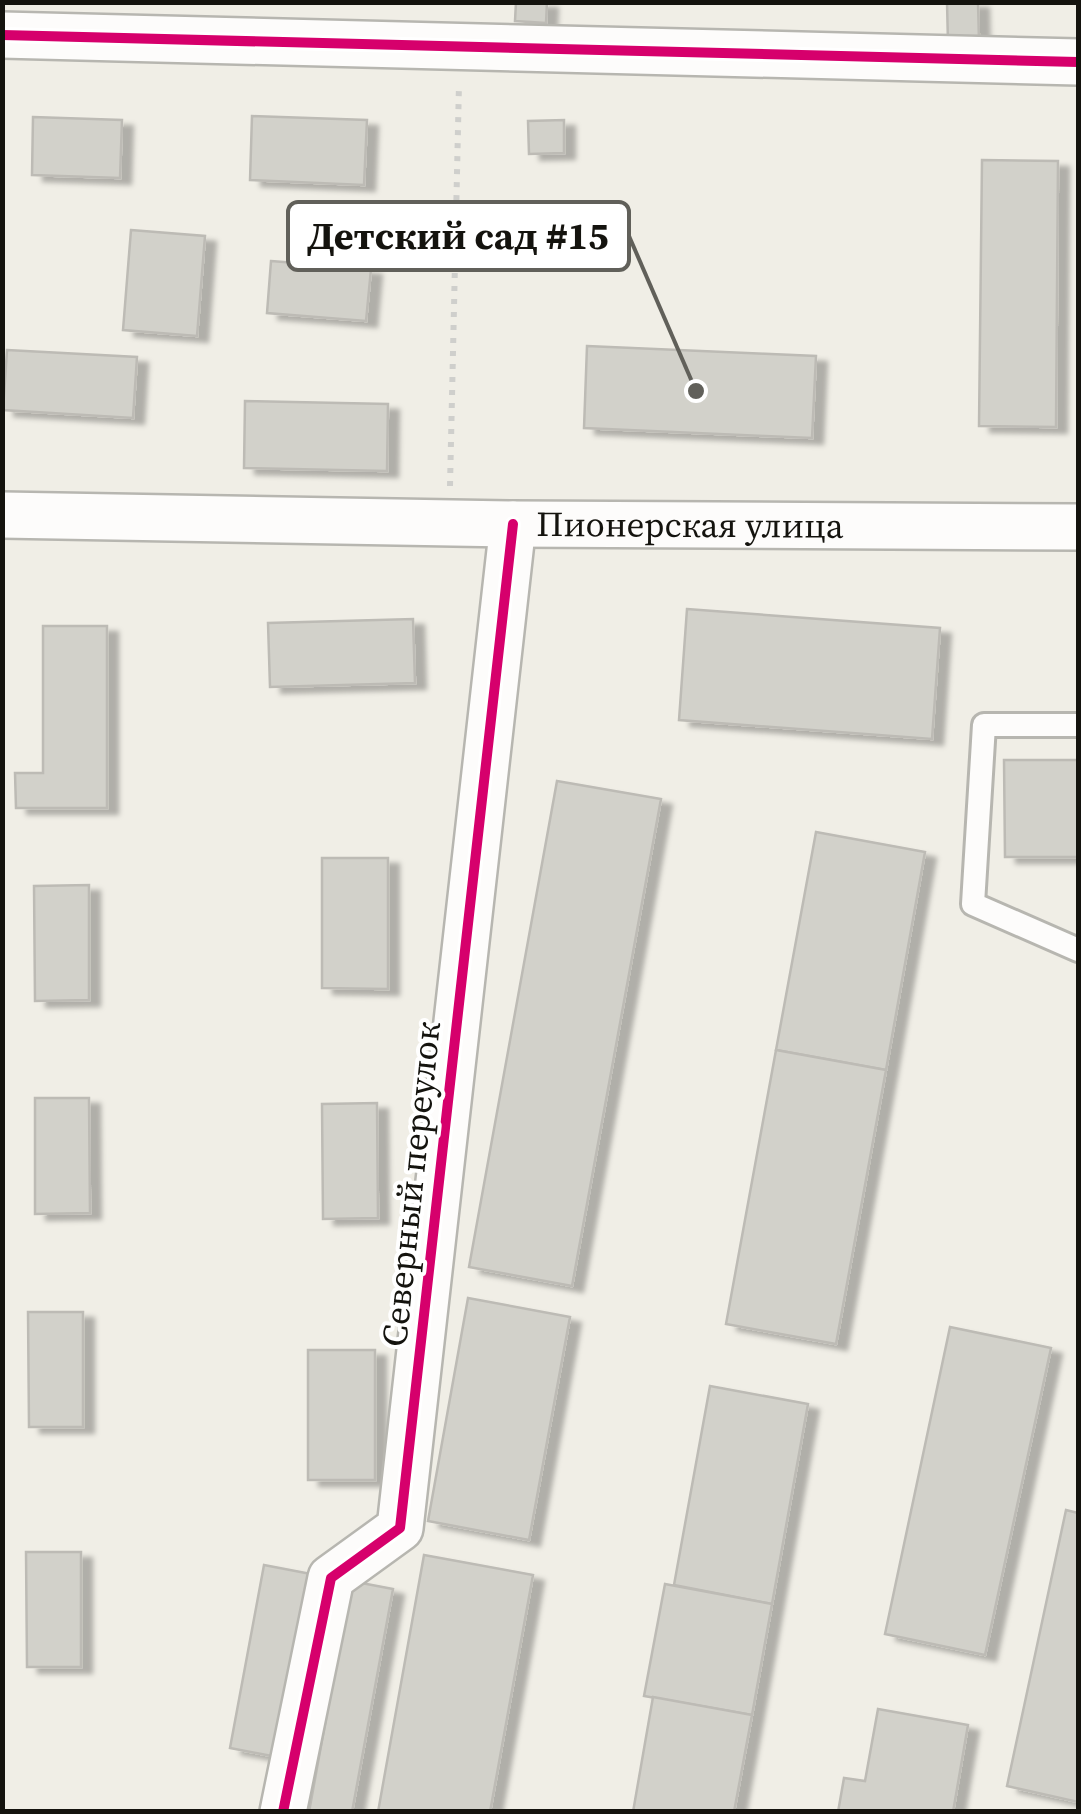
<svg xmlns="http://www.w3.org/2000/svg" width="1081" height="1814" viewBox="0 0 1081 1814" font-family="'Source Serif 4',serif">
	<style>
		.building { fill: #d2d1ca; stroke: #bdbbb5; stroke-width: 2.5; filter: url(#shadow) }
		.lines { fill: none; stroke-linecap: round; stroke-linejoin: round }
		.lane-casing { stroke: #b7b6b0; stroke-width: 28 }
		.street-casing { stroke: #b7b6b0; stroke-width: 50 }
		.path { stroke: #cfcfcc; stroke-width: 6; stroke-dasharray: 5 8; stroke-linecap: butt }
		.lane { stroke: #fdfcfb; stroke-width: 22 }
		.street { stroke: #fdfcfb; stroke-width: 45 }
		.cycleway-casing { stroke: #fff; stroke-width: 16 }
		.cycleway { stroke: #d6006c; stroke-width: 10 }
		.labels { text-anchor: middle; dominant-baseline: central; stroke-width: 8; stroke-linejoin: round; paint-order: stroke }
		.street-label { font-size: 35px; fill: #14130e; stroke: #fff }
		.leader { fill: none; stroke: #61605a; stroke-width: 4 }
		.callout-dot { fill: #61605a; stroke: #fff; stroke-width: 4 }
		.callout { fill: #fff; stroke: #61605a; stroke-width: 4 }
		.callout-label { font-size: 38px; text-anchor: middle; font-weight: bold; fill: #14130e }
	</style>
	<defs>
		<filter id="shadow"><feDropShadow dx="11" dy="6" stdDeviation="2.5" flood-color="#0004"/></filter>
	</defs>
	<rect width="100%" height="100%" fill="#f0eee6"/>
	<!-- building -->
	<g class="building">
		<polygon points="516,2 547,2 546,23 515,21"/>
		<polygon points="947,2 978,2 979,42 948,43"/>
		<polygon points="252,116 367,120 364,185 250,180"/>
		<polygon points="33,117 122,120 120,178 32,175"/>
		<polygon points="564,120 564,153 529,154 528,121"/>
		<polygon points="982,160 1058,161 1056,427 979,426"/>
		<polygon points="131,230 205,236 197,336 123,330"/>
		<polygon points="271,261 371,269 366,321 267,313"/>
		<polygon points="587,346 816,356 812,438 584,428"/>
		<polygon points="7,350 137,357 133,418 3,410"/>
		<polygon points="245,401 388,404 387,471 244,468"/>
		<polygon points="687,609 940,628 932,739 679,720"/>
		<polygon points="413,619 415,683 270,687 268,623"/>
		<polygon points="43,626 107,626 107,808 16,808 15,773 43,773"/>
		<polygon points="1004,760 1078,760 1078,857 1005,857"/>
		<polygon points="557,781 661,799 572,1286 469,1267"/>
		<polygon points="816,832 925,852 886,1070 776,1050"/>
		<polygon points="322,858 388,858 388,989 322,988"/>
		<polygon points="89,885 89,1000 35,1001 34,886"/>
		<polygon points="776,1050 886,1070 836,1344 726,1324"/>
		<polygon points="35,1098 89,1098 90,1213 35,1214"/>
		<polygon points="377,1103 378,1218 323,1219 322,1104"/>
		<polygon points="468,1298 570,1317 529,1540 428,1521"/>
		<polygon points="28,1312 83,1312 83,1427 29,1427"/>
		<polygon points="950,1327 1051,1348 985,1655 885,1634"/>
		<rect x="308" y="1350" width="67" height="130"/>
		<polygon points="710,1386 808,1404 772,1604 674,1585"/>
		<polygon points="1066,1510 1078,1513 1078,1802 1007,1786"/>
		<polygon points="26,1552 81,1552 81,1667 27,1667"/>
		<polygon points="424,1555 533,1575 490,1812 378,1812"/>
		<polygon points="264,1565 311,1574 277,1757 230,1748"/>
		<polygon points="351,1581 393,1589 352,1812 309,1812"/>
		<polygon points="665,1584 772,1604 752,1715 644,1696"/>
		<polygon points="653,1697 752,1715 734,1812 633,1812"/>
		<polygon points="878,1709 968,1725 953,1812 838,1812 844,1778 865,1781"/>
	</g>
	<g class="lines">
		<!-- lane casing -->
		<g class="lane-casing">
			<polyline id="lane" points="1078,725 984,725 973,904 1078,950"/>
		</g>
		<!-- street casing -->
		<g class="street-casing">
			<g id="street">
				<polyline points="2,35 1078,62"/>
				<path id="s1" d="M 2,515 L 513,524 L 1078,527"/>
				<polyline points="283,1812 331,1578 400,1528 513,524"/>
			</g>
		</g>
		<!-- path -->
		<polyline class="path" points="450,486 459,84"/>
		<!-- lane -->
		<use href="#lane" class="lane"/>
		<!-- street -->
		<use href="#street" class="street"/>
		<!-- cycleway casing -->
		<g class="cycleway-casing">
			<g id="cycleway">
				<polyline points="2,35 1078,62"/>
				<polyline points="283,1812 331,1578 400,1528 513,524"/>
			</g>
		</g>
		<!-- cycleway -->
		<use href="#cycleway" class="cycleway"/>
	</g>
	<g class="labels">
		<!-- street labels -->
		<g class="street-label">
			<text stroke="none"><textPath href="#s1" startOffset="688">Пионерская улица</textPath></text>
			<text transform="translate(411 1184) rotate(-84)">Северный переулок</text>
		</g>
	</g>
	<!-- callouts -->
	<path class="leader" d="M696 391L629 236"/>
	<circle class="callout-dot" cx="696" cy="391" r="10"/>
	<rect class="callout" x="288" y="202" width="341" height="68" rx="10"/>
	<g class="callout-label">
		<text x="458" y="249">Детский сад #15</text>
	</g>
	<!-- border -->
	<rect width="1081" height="1814" fill="none" stroke="#14130e" stroke-width="10"/>
</svg>
